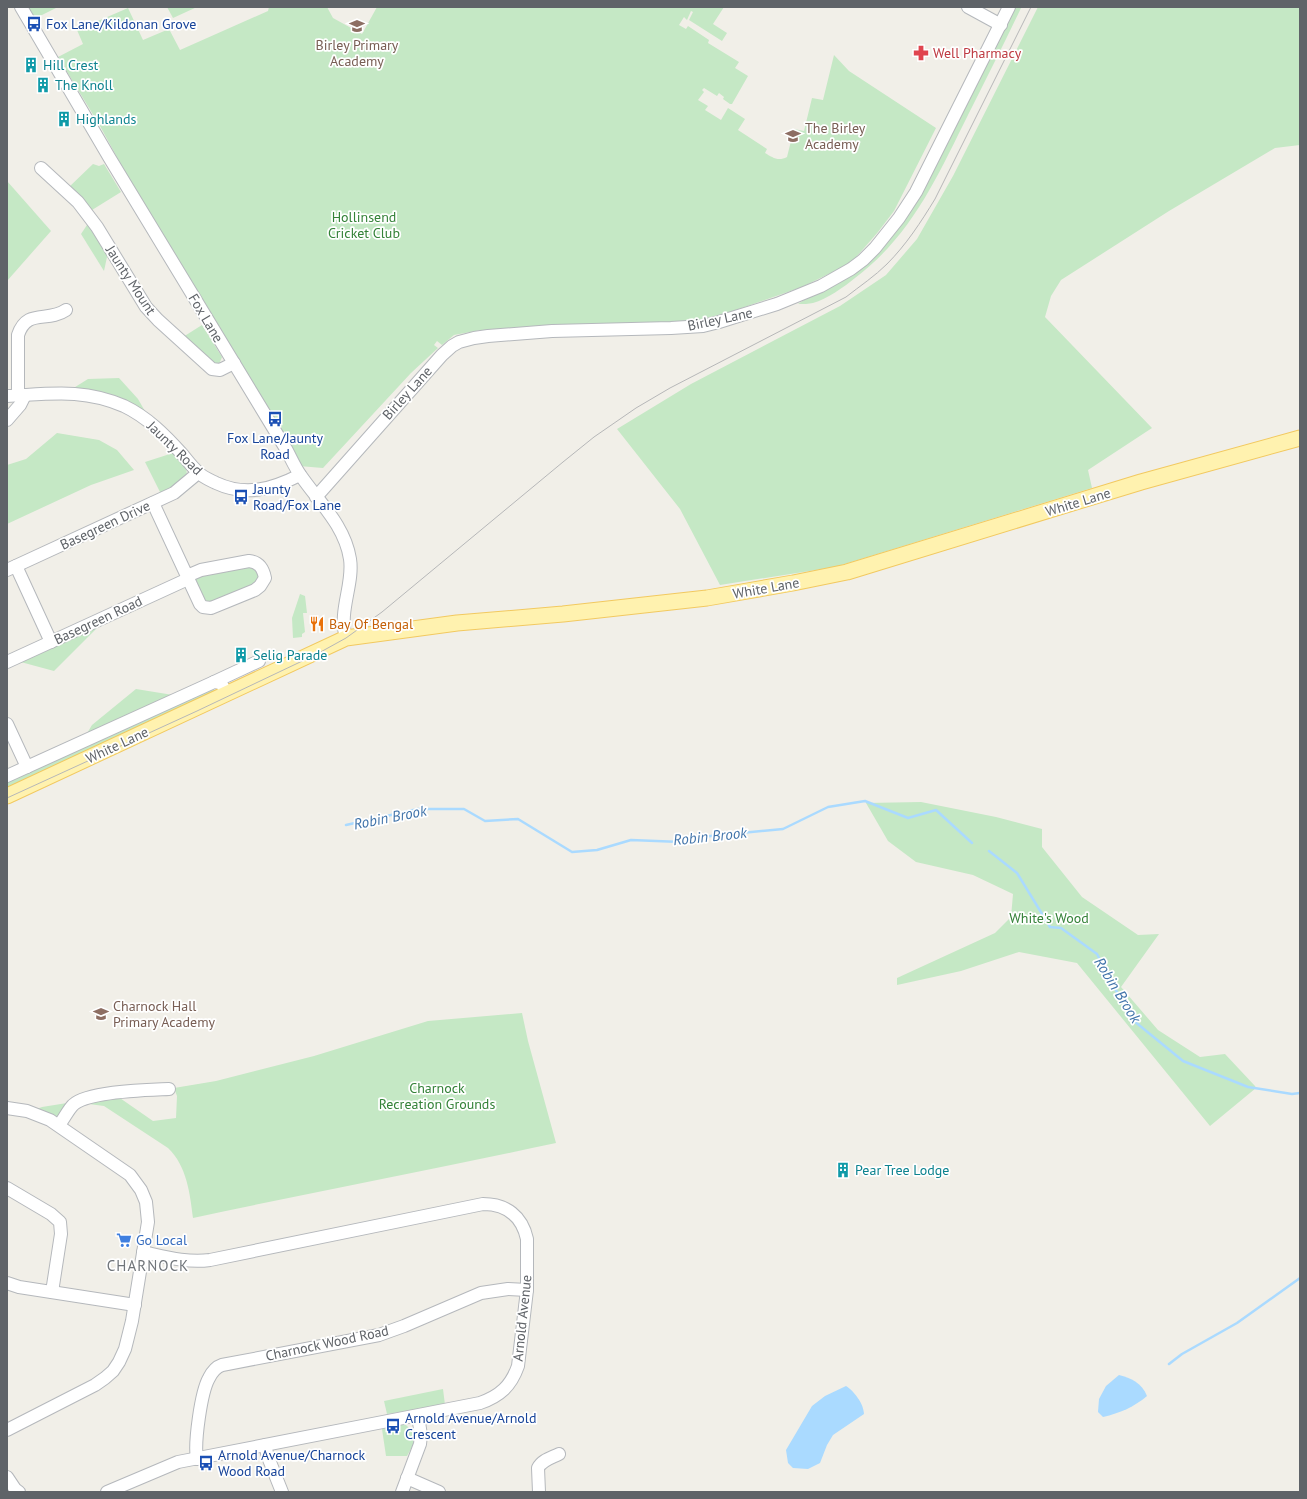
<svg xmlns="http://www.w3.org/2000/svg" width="1307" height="1499" viewBox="0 0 1307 1499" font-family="'PT Sans',sans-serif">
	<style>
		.green { fill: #c5e8c5 }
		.water { fill: #aadaff }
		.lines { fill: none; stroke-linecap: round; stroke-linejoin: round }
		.stream { stroke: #aadaff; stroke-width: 2.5 }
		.minor-casing { stroke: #b5b8bc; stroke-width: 14 }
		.major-casing { stroke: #f2c960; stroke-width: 17 }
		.minor { stroke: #fff; stroke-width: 12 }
		.major { stroke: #fff2af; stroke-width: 15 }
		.tram { stroke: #b6b7b8; stroke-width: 1 }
		.labels { text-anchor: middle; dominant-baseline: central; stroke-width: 3.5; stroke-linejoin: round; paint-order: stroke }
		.transit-label { font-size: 14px; fill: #164399; stroke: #fff; text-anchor: start }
		.education-label { font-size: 14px; fill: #785e54; stroke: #fff; text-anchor: start }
		.health-label { font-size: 14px; fill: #be3a42; stroke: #fff; text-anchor: start }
		.culture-label { font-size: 14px; fill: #0d838f; stroke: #fff; text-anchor: start }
		.park-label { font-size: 14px; fill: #348238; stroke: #fff }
		.street-label { font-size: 14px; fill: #5f6368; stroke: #fff }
		.food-label { font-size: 14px; fill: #c56008; stroke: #fff; text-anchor: start }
		.shop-label { font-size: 14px; fill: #366cbe; stroke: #fff; text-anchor: start }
		.water-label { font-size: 15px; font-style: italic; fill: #4174aa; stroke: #fff }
		.neighbourhood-label { font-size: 15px; letter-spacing: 1px; fill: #70757a; stroke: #fff }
	</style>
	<rect width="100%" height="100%" fill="#f1efe8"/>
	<!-- green -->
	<g class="green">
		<polygon points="28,7 58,7 34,19"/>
		<polygon points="167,7 197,7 173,18"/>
		<path d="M 269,7 L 327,7 L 333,18 L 362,34 L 377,7 L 724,7 L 713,24 L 727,33 L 722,41 L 689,20 L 693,12 L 691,11 L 687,20 L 684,17 L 679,25 L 686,29 L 688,26 L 709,40 L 708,43 L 739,62 L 735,68 L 748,76 L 732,104 L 730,104 L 723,99 L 724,97 L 719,93 L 717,96 L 704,88 L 702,90 L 704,92 L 698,100 L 708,106 L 705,110 L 721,120 L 728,108 L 745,119 L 738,130 L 767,149 L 765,153 C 772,157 778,162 787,157 L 794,129 L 804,131 L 812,98 L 823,100 L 834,55 L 849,71 L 936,128 L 894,211 L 878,232 L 851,263 L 802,287 L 730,312 L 691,322 L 481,330 L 454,335 L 442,345 L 437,341 L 434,345 L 438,348 L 411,373 L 323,468 L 299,466 L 167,241 L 132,185 L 100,126 L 58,57 L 83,44 L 77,30 L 128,8 L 143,40 L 169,29 L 180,50 L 268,11 Z"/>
		<path d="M 1013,7 L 1021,7 L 1021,8 C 1004,44 986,79 968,115 C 937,177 912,235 855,278 C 844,287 827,299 813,303 C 809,304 803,304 798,304 L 880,248 Z"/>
		<polygon points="1038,7 1300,7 1300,145 1275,148 1169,211 1061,280 1051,296 1045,317 1152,428 1088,470 1092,488 835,567 720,585 680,509 617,429 691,384 840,306 886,275 917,239 953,176"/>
		<polygon points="93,164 99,166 104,164 121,192 92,210 68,188"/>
		<polygon points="7,181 51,231 7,281"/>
		<polygon points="89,222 107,251 107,257 104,271 81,234"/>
		<polygon points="202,325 222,357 220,362 216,365 183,337"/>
		<polygon points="119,378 138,399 146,413 72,389 88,379"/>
		<polygon points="57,433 99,440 117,450 134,470 91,485 7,524 7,465 26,459"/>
		<polygon points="173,453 186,467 187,475 183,480 161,494 145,462"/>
		<polygon points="250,565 260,573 258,583 207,604 195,583 196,578 200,574"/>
		<polygon points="300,594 305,596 307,613 303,613 305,632 302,634 302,637 293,638 292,618"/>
		<polygon points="104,621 54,671 17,661"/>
		<polygon points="212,687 217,694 7,791 7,781"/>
		<polygon points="136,689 173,695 86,735 92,725"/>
		<polygon points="921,802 996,817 1042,829 1042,847 1082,897 1138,935 1159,934 1121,987 1158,1030 1200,1057 1225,1054 1255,1086 1256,1088 1210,1126 1077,963 1019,952 961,971 897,985 897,978 995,933 1011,917 1013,894 973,875 916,862 888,841 866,803"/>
		<path d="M 522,1013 L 528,1041 L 556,1143 C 435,1169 314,1192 193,1218 C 190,1194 187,1166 168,1148 L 104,1106 L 89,1104 L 117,1096 L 153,1121 L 176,1118 L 177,1096 L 174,1088 L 216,1081 L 314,1056 L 428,1021 Z"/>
		<polygon points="67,1103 56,1120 34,1110 42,1107"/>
		<polygon points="443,1389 445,1405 387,1414 384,1401"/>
		<polygon points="405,1424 414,1433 413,1445 407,1456 386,1456 382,1429"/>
	</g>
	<!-- water -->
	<g class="water">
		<path d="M 1119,1375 C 1131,1378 1142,1383 1147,1396 C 1134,1407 1120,1413 1103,1417 L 1098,1412 L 1099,1399 L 1106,1386 Z"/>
		<path d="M 846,1386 C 854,1391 864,1404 864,1414 L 833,1435 L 827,1445 L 820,1463 L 808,1469 L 793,1468 L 788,1463 L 786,1450 L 812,1406 L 825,1396 Z"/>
	</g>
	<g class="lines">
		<!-- stream -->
		<g class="stream">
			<polyline points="346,825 418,809 464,809 485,821 518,819 572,852 597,850 631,840 681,842 701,837 783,829 828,807 865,801 908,818 936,810 972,843"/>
			<polyline points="989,851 1017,873 1050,927 1061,928 1097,954 1114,987 1134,1021 1183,1061 1248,1087 1292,1094 1300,1093"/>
			<polyline points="1169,1364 1182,1354 1237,1323 1300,1278"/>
		</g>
		<!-- minor casing -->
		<g class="minor-casing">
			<g id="minor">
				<path d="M 21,7 L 109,157 L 286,449 C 291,458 295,468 301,476 C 319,502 345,526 350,559 C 354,584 338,611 346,638"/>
				<polyline points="968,7 1001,25"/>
				<polyline points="41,168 78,202 97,227 146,307 158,320 212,369 220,370 234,363"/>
				<path d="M 18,395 L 18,335 C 27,308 47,323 66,310"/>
				<path d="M 7,396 C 49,394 83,388 124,406 C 147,417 165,435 182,454 C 187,460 192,467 198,472 C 202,477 210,480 216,483 C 246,497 272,489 300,475"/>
				<polyline points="7,420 20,405 25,395"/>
				<polyline points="316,497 442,355 452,346 459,342 474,338 488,336 552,331 671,328 703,326 719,322 777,304 821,286 851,269 863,260 875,248 899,218 916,192 1009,7"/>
				<path d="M 153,503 L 200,604 L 203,607 L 211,608 L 255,590 L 260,586 L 265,578 C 263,568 259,562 249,561 L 201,570 L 187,576"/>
				<polyline points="16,566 51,642"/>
				<polyline points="7,570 174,493 198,473"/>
				<polyline points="7,662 188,579"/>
				<polyline points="214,682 259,661"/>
				<polyline points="7,724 27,767"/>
				<polyline points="7,776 214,682 221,683 227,694"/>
				<polyline points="7,1108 27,1111 50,1120 130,1175 141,1190 146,1202 148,1222 132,1321 125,1349 119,1362 113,1371 105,1378 95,1385 7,1430"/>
				<path d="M 59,1125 C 64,1119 68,1110 73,1105 C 88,1091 148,1090 169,1089"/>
				<polyline points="7,1188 51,1214 60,1222 61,1234 52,1292"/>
				<polyline points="7,1283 19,1287 135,1305"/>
				<polyline points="265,1445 268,1457 282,1492"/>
				<path d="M 197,1459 C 194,1443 201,1392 209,1378 C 212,1372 216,1367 222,1365 L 379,1335 L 404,1326 L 481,1293 L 508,1289 L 527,1290"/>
				<polyline points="7,1477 15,1489 19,1492"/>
				<polyline points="407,1478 439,1492"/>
				<path d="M 107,1492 L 178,1462 L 480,1403 C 500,1396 511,1386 518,1366 L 527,1290 L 527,1239 C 522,1216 506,1204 483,1204 L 210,1260 C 187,1263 166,1257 143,1252"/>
				<polyline points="402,1492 420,1444 421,1435 418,1416"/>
				<path d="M 539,1492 L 538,1468 C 542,1460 551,1458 559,1454"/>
			</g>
		</g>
		<!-- major casing -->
		<g class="major-casing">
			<polyline id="major" points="7,796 346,638 457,623 563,614 707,598 793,583 847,572 1141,482 1300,438"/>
		</g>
		<!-- minor -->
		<use href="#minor" class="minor"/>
		<!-- major -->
		<use href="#major" class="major"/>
		<!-- tram -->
		<path class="tram" d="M 7,798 L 197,711 L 317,654 L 346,638 L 382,612 L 563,462 L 594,437 L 636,408 L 670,388 L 846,297 C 860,286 875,276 887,264 C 906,245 921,222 935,199 L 1031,7"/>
	</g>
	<!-- icons -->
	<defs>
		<g id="bus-bare" transform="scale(1.2)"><path d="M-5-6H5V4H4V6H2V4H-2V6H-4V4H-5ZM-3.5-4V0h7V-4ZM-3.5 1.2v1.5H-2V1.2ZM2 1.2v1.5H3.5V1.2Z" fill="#1a4fb4" stroke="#fff" stroke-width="2.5" paint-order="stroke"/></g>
		<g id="school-bare" transform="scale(1.2)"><path d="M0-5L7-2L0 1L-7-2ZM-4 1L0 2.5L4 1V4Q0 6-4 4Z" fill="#8d6e63" stroke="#fff" stroke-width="2.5" paint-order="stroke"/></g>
		<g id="pharmacy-bare" transform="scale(1.2)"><path d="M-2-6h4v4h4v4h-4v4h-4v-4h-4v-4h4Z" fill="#e0444e" stroke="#fff" stroke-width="2.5" paint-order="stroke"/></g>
		<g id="building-bare" transform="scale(1.2)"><path d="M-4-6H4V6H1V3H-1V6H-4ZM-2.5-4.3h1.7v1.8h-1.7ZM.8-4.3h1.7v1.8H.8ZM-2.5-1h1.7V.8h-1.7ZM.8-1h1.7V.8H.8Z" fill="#0f9aa8" stroke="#fff" stroke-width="2.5" paint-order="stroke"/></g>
		<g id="restaurant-bare" transform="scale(1.2)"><path d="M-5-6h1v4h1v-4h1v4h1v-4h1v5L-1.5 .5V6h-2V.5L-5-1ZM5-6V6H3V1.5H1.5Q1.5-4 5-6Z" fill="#e8710a" stroke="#fff" stroke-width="2.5" paint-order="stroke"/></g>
		<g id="supermarket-bare" transform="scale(1.2)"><path d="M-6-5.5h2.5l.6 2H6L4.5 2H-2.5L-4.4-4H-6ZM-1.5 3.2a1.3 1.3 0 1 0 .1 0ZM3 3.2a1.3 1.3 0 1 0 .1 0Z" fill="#3f7fe0" stroke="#fff" stroke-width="2.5" paint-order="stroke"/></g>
	</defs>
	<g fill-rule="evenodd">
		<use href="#bus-bare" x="34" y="24"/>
		<use href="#school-bare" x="357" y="26"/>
		<use href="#pharmacy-bare" x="921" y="53"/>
		<use href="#building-bare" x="31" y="65"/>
		<use href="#building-bare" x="43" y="85"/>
		<use href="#building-bare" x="64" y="119"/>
		<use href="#school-bare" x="793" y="136"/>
		<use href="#bus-bare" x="275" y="419"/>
		<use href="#bus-bare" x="241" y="497"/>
		<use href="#restaurant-bare" x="317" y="624"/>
		<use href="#building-bare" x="241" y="655"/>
		<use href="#school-bare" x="101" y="1014"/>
		<use href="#building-bare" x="843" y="1170"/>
		<use href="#supermarket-bare" x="124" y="1240"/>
		<use href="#bus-bare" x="393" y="1426"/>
		<use href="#bus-bare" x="206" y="1463"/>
	</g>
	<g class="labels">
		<!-- transit labels -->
		<g class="transit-label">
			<text x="46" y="24">Fox Lane/Kildonan Grove</text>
			<text x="275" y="438" text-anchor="middle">Fox Lane/Jaunty<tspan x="275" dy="16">Road</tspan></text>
			<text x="253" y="489">Jaunty<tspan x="253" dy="16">Road/Fox Lane</tspan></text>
			<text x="405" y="1418">Arnold Avenue/Arnold<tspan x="405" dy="16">Crescent</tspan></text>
			<text x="218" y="1455">Arnold Avenue/Charnock<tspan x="218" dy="16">Wood Road</tspan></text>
		</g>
		<!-- education labels -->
		<g class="education-label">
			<text x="357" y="45" text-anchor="middle">Birley Primary<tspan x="357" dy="16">Academy</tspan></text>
			<text x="805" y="128">The Birley<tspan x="805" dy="16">Academy</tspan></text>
			<text x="113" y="1006">Charnock Hall<tspan x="113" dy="16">Primary Academy</tspan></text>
		</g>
		<!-- health labels -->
		<g class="health-label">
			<text x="933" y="53">Well Pharmacy</text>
		</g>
		<!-- culture labels -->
		<g class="culture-label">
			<text x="43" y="65">Hill Crest</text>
			<text x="55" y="85">The Knoll</text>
			<text x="76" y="119">Highlands</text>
			<text x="253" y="655">Selig Parade</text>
			<text x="855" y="1170">Pear Tree Lodge</text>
		</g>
		<!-- park labels -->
		<g class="park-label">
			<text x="364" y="217">Hollinsend<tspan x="364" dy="16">Cricket Club</tspan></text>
			<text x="1049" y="918">White's Wood</text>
			<text x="437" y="1088">Charnock<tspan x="437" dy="16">Recreation Grounds</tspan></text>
		</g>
		<!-- street labels -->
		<g class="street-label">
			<text transform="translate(131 280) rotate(57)">Jaunty Mount</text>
			<text transform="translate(206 318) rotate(59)">Fox Lane</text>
			<text transform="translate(720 319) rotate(-12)">Birley Lane</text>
			<text transform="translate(407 393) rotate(-48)">Birley Lane</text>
			<text transform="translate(175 448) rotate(44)">Jaunty Road</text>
			<text transform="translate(1078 502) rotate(-17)">White Lane</text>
			<text transform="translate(105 525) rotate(-25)">Basegreen Drive</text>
			<text transform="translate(766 588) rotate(-10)">White Lane</text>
			<text transform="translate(98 620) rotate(-25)">Basegreen Road</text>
			<text transform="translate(117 745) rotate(-25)">White Lane</text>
			<text transform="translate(522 1318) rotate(-84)">Arnold Avenue</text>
			<text transform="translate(327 1343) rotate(-12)">Charnock Wood Road</text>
		</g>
		<!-- food labels -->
		<g class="food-label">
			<text x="329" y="624">Bay Of Bengal</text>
		</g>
		<!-- shop labels -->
		<g class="shop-label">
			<text x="136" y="1240">Go Local</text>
		</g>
		<!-- water labels -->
		<g class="water-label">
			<text transform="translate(390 817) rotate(-11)">Robin Brook</text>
			<text transform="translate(710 836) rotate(-6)">Robin Brook</text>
			<text transform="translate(1118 990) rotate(58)">Robin Brook</text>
		</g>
		<!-- neighbourhood labels -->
		<g class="neighbourhood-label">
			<text x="148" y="1265">CHARNOCK</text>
		</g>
	</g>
	<!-- border -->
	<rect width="1307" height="1499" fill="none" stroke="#5f6368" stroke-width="16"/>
</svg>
